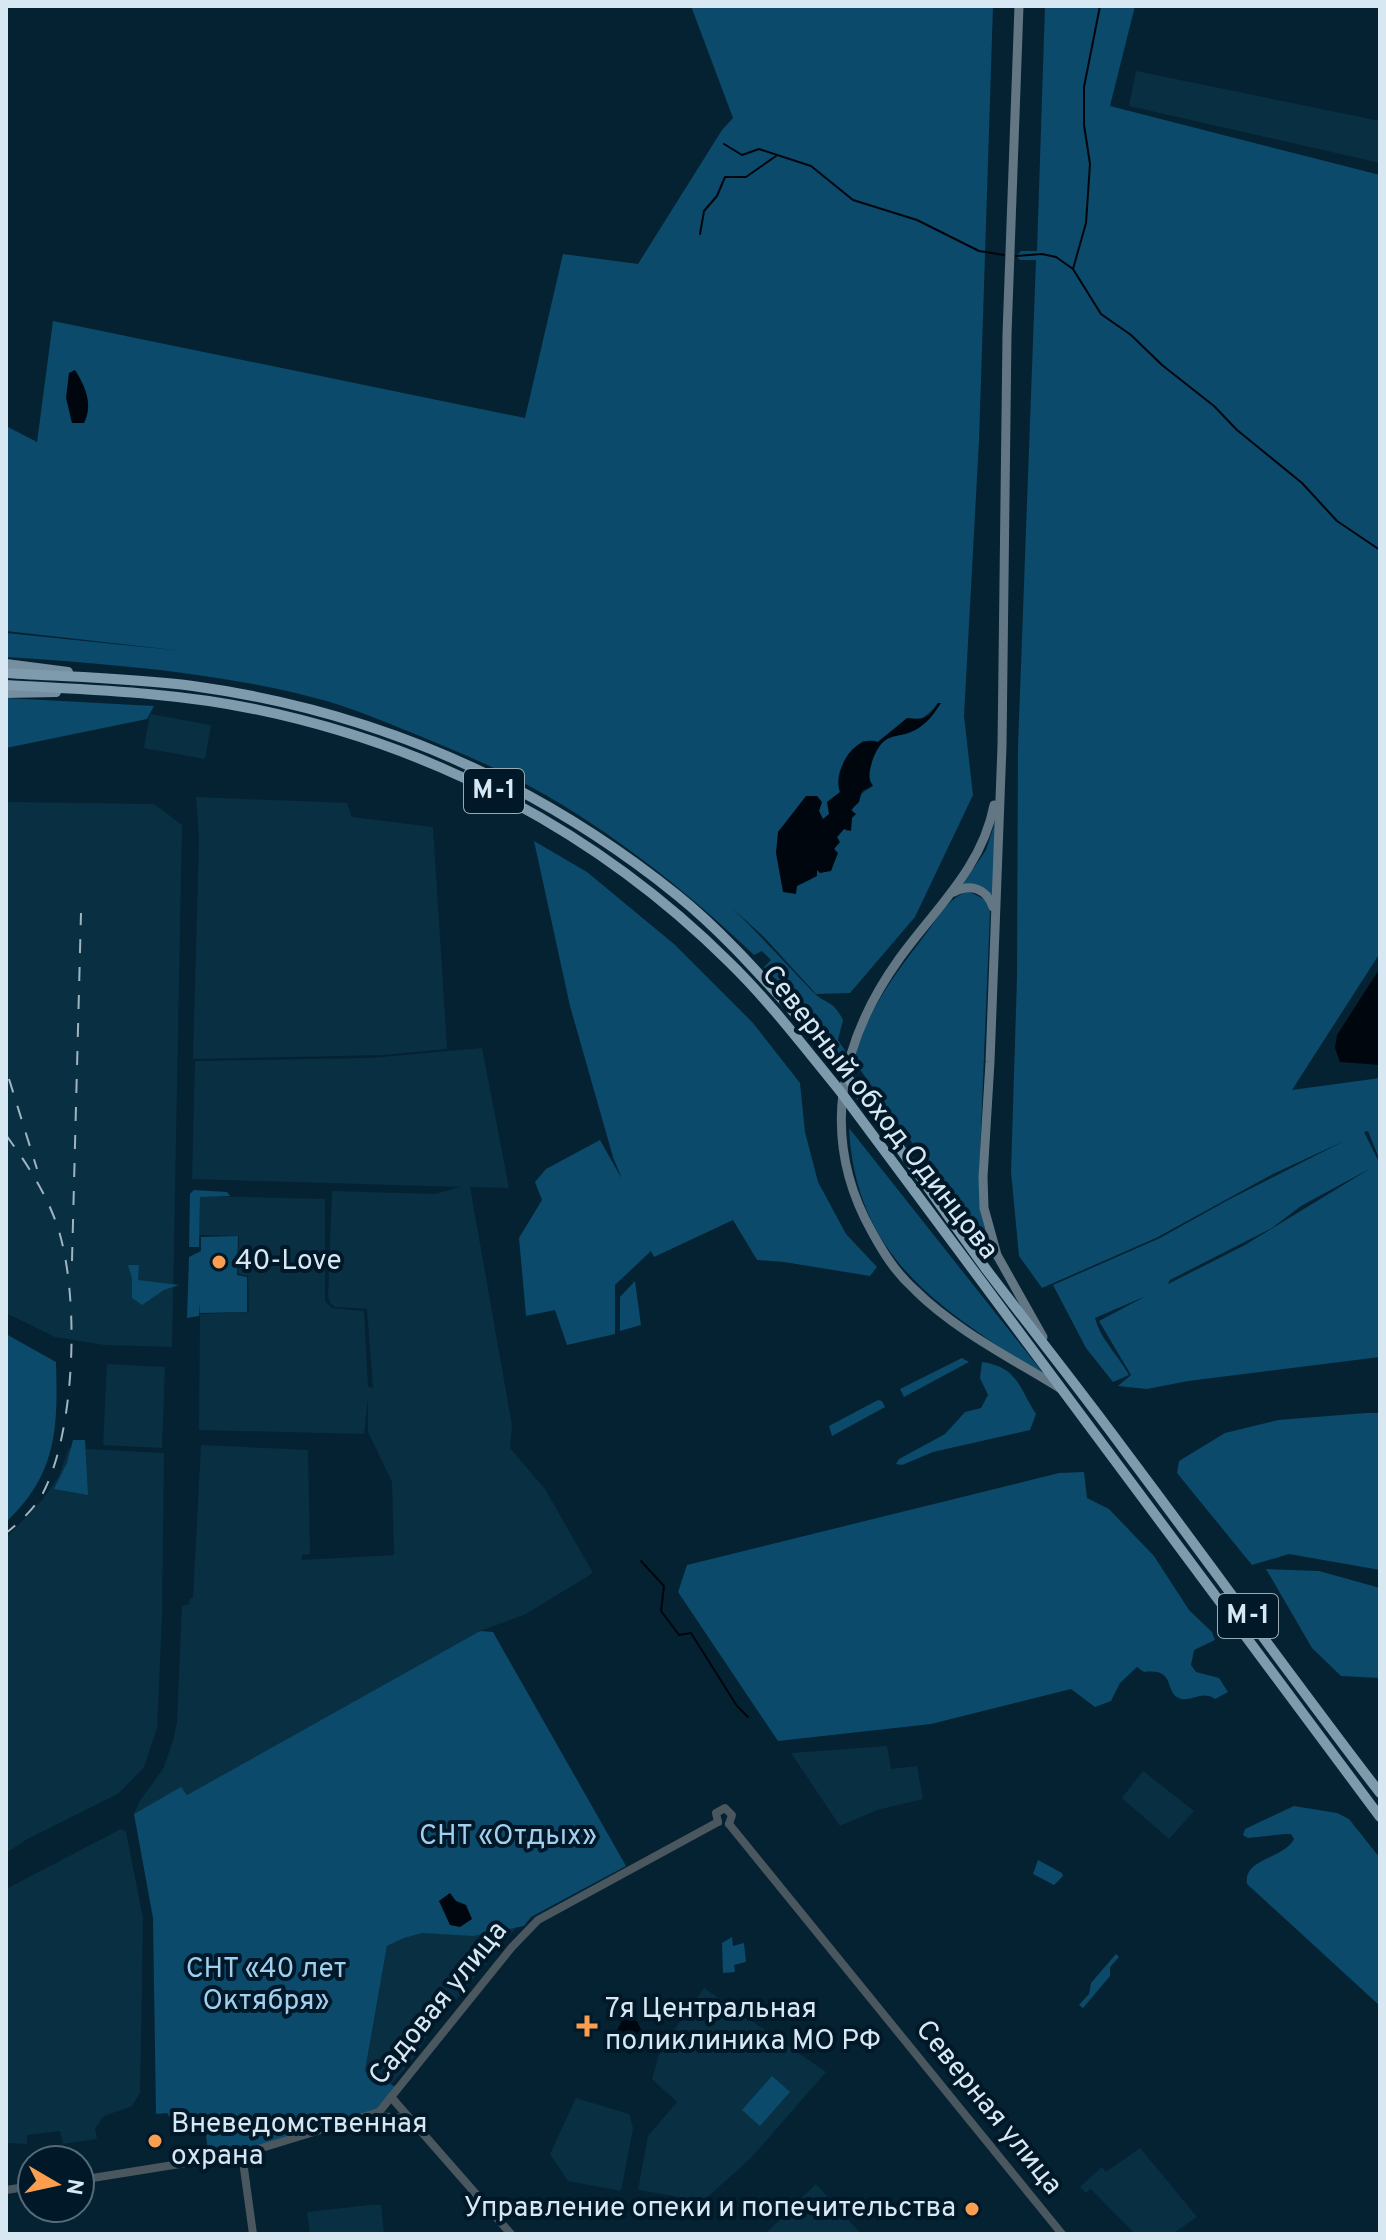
<svg xmlns="http://www.w3.org/2000/svg" width="1386" height="2240" viewBox="0 0 1386 2240" font-family="Overpass,sans-serif">
	<style>
		.built { fill: #092f43 }
		.green { fill: #0b4a6a; fill-rule: evenodd }
		.water { fill: #00060e }
		.lines { fill: none; stroke-linecap: round; stroke-linejoin: round }
		.stream { stroke: #00060e; stroke-width: 2 }
		.tertiary { stroke: #4a575f; stroke-width: 8 }
		.secondary { stroke: #637684; stroke-width: 9 }
		.primary { stroke: #758ea0; stroke-width: 10 }
		.trunk { stroke: #7e9aad; stroke-width: 10 }
		.rail { stroke: #a0b4c0; stroke-width: 2; stroke-dasharray: 14 14; stroke-linecap: butt }
		.poi-dot { fill: #fb9e50; stroke: #001828; stroke-width: 3 }
		.labels { text-anchor: middle; dominant-baseline: central; stroke-width: 8; stroke-linejoin: round; paint-order: stroke }
		.shield { fill: #001828; stroke: #97aab6; stroke-width: 2 }
		.shield-label { font-size: 26px; font-weight: bold; fill: #d8e8f3 }
		.street-label { font-size: 28px; fill: #d8e8f3; stroke: #001828 }
		.poi-label { font-size: 28px; fill: #d8e8f3; stroke: #001828; text-anchor: start }
		.park-label { font-size: 28px; fill: #a2cfee; stroke: #001828 }
	</style>
	<rect width="100%" height="100%" fill="#052232"/>
	<!-- built -->
	<g class="built">
		<polygon points="1136,71 1380,121 1380,163 1129,106"/>
		<polygon points="150,714 211,725 205,759 144,748"/>
		<polygon points="196,797 347,803 352,817 433,827 447,1049 384,1055 193,1059 199,839"/>
		<polygon points="6,802 154,804 182,825 172,1347 105,1345 55,1337 6,1313"/>
		<polygon points="482,1048 509,1188 470,1187 512,1425 510,1448 545,1489 593,1573 526,1614 480,1631 187,1795 181,1788 134,1814 139,1802 163,1769 173,1741 177,1722 182,1606 189,1604 190,1599 193,1598 201,1445 308,1450 310,1554 302,1555 302,1560 394,1555 392,1482 368,1432 368,1399 364,1434 199,1430 200,1314 249,1312 248,1276 238,1274 239,1236 199,1235 200,1196 325,1199 325,1301 332,1308 364,1311 368,1387 373,1388 367,1309 335,1307 330,1303 328,1296 332,1191 435,1194 460,1187 192,1179 195,1061 371,1058"/>
		<polygon points="107,1364 165,1367 162,1448 103,1445"/>
		<polygon points="69,1448 164,1453 162,1617 157,1728 144,1767 119,1793 29,1838 6,1853 6,1538 43,1499 59,1476"/>
		<polygon points="887,1746 891,1769 917,1766 923,1799 877,1810 840,1826 791,1753"/>
		<polygon points="1143,1771 1194,1811 1169,1839 1122,1798"/>
		<polygon points="121,1829 126,1832 143,1918 140,2093 132,2106 104,2116 95,2128 97,2139 63,2144 60,2131 27,2135 27,2144 6,2143 6,1889"/>
		<polygon points="516,1928 446,2012 443,2010 413,2059 391,2085 365,2072 387,1946 404,1938 423,1933"/>
		<polygon points="704,1988 826,2072 751,2158 703,2201 638,2190 648,2136 677,2102 652,2079 661,2048"/>
		<polygon points="576,2098 629,2114 633,2128 621,2191 568,2181 550,2154"/>
		<polygon points="1140,2148 1197,2217 1172,2234 1135,2234 1091,2189 1086,2193 1080,2187 1102,2167 1106,2172"/>
		<polygon points="816,2184 861,2234 765,2234"/>
		<polygon points="369,2205 381,2205 384,2234 310,2234 307,2212"/>
	</g>
	<!-- green -->
	<g class="green">
		<path d="M 691,6 L 993,6 L 979,441 L 964,716 L 973,795 L 915,917 L 850,993 L 816,994 L 764,937 L 732,908 C 760,935 785,963 812,991 C 825,1005 832,998 843,1020 L 838,1040 L 846,1052 L 843,1060 L 811,1017 L 764,967 L 771,960 L 762,951 L 754,955 C 684,888 598,820 510,776 C 483,762 455,751 427,739 C 395,726 363,712 330,702 C 228,673 112,664 6,657 L 6,633 L 183,651 L 6,631 L 6,426 L 37,442 L 53,321 L 525,418 L 563,254 L 638,264 L 722,130 L 733,118 ZM 938,703 L 940,704 C 933,715 925,724 913,730 C 906,734 896,732 889,737 C 872,747 868,770 870,788 C 854,795 850,815 848,831 L 844,829 L 837,837 L 831,867 L 816,870 L 811,879 L 796,886 L 778,832 L 792,817 L 819,811 L 822,820 L 829,815 L 829,806 L 840,792 C 833,771 848,754 863,741 L 878,742 C 900,722 921,727 938,703 Z"/>
		<path d="M 1045,6 L 1135,6 L 1110,106 L 1380,175 L 1380,953 L 1292,1090 L 1380,1078 L 1380,1161 L 1368,1131 L 1364,1132 L 1380,1164 L 1380,1357 L 1188,1381 L 1147,1389 L 1118,1386 L 1131,1375 L 1099,1321 L 1146,1296 L 1095,1318 C 1101,1340 1118,1355 1129,1375 L 1113,1382 L 1086,1348 L 1053,1285 L 1160,1238 L 1230,1199 L 1344,1141 L 1273,1174 L 1156,1238 L 1042,1288 L 1019,1256 L 1011,1172 L 1017,977 L 1018,746 L 1036,260 L 1020,260 L 1016,256 L 1021,251 L 1037,251 ZM 1371,1168 L 1245,1245 L 1168,1284 L 1170,1280 L 1272,1228 L 1301,1206 Z"/>
		<polygon points="6,698 154,706 147,719 6,748"/>
		<polygon points="995,822 993,895 981,887 963,884 986,850"/>
		<polygon points="534,841 587,872 674,944 753,1023 800,1083 805,1132 818,1182 846,1234 877,1267 870,1276 784,1262 757,1260 733,1220 654,1257 651,1251 615,1285 615,1334 567,1345 555,1310 526,1316 519,1238 542,1200 535,1182 546,1169 600,1140 622,1179 613,1157 570,1006"/>
		<path d="M 968,891 L 986,900 L 990,911 L 979,1179 L 981,1214 L 989,1243 L 985,1245 L 854,1061 C 864,1014 896,973 925,935 C 938,918 947,899 968,891 Z"/>
		<path d="M 849,1128 L 1047,1378 C 946,1311 856,1263 849,1128 Z"/>
		<polygon points="194,1190 227,1192 230,1196 200,1197 199,1247 189,1247 190,1194"/>
		<polygon points="238,1236 237,1275 247,1277 247,1312 200,1313 200,1304 199,1316 187,1318 189,1257 201,1251 201,1237"/>
		<polygon points="128,1265 139,1265 138,1280 179,1285 164,1290 142,1305 132,1298 132,1278"/>
		<polygon points="635,1281 641,1325 620,1331 620,1297"/>
		<path d="M 6,1334 L 56,1362 C 58,1428 57,1474 6,1522 Z"/>
		<polygon points="962,1358 969,1362 904,1397 900,1389"/>
		<path d="M 982,1362 C 1018,1367 1019,1388 1036,1414 L 1030,1430 L 933,1452 L 902,1465 L 896,1464 L 899,1459 L 945,1434 L 965,1412 L 981,1408 L 988,1395 L 980,1378 Z"/>
		<polygon points="878,1400 882,1401 885,1407 832,1436 829,1426"/>
		<polygon points="1366,1413 1380,1413 1380,1570 1289,1554 1252,1565 1177,1473 1179,1461 1225,1433 1278,1420"/>
		<polygon points="73,1440 85,1440 88,1495 54,1489 67,1463"/>
		<path d="M 1084,1472 L 1087,1498 L 1109,1509 L 1154,1556 L 1189,1610 L 1212,1632 L 1215,1640 L 1194,1650 L 1191,1665 L 1196,1672 L 1219,1678 L 1228,1692 L 1215,1699 C 1201,1689 1189,1705 1177,1697 C 1165,1690 1175,1668 1144,1672 L 1137,1667 L 1120,1683 L 1111,1701 L 1095,1707 L 1071,1689 L 931,1724 L 778,1741 L 678,1592 L 687,1565 L 1059,1473 Z"/>
		<polygon points="1266,1569 1319,1571 1380,1588 1380,1678 1341,1676 1312,1648"/>
		<polygon points="480,1631 493,1632 626,1866 531,1917 524,1926 473,1936 423,1933 404,1938 387,1946 365,2071 396,2087 377,2110 241,2151 209,2158 205,2129 184,2132 181,2118 171,2119 167,2113 156,2114 153,1918 134,1814 181,1787 187,1795"/>
		<path d="M 1294,1806 L 1337,1813 L 1349,1819 L 1380,1858 L 1380,2006 L 1247,1884 C 1243,1858 1284,1859 1294,1839 L 1291,1834 L 1285,1834 L 1248,1838 L 1243,1835 L 1245,1829 Z"/>
		<polygon points="1038,1860 1062,1873 1063,1876 1054,1885 1033,1874"/>
		<polygon points="732,1937 733,1946 744,1943 746,1962 734,1965 735,1972 723,1973 722,1943"/>
		<polygon points="1116,1954 1119,1957 1110,1967 1110,1976 1083,2008 1079,2005 1089,1994 1091,1983"/>
		<polygon points="772,2076 790,2092 760,2126 742,2110"/>
	</g>
	<!-- water -->
	<g class="water">
		<path d="M 75,370 C 86,387 93,405 84,423 L 72,423 L 66,398 L 69,373 Z"/>
		<path d="M 938,703 L 941,703 C 935,712 929,721 920,727 C 897,743 885,726 872,762 C 869,772 867,777 873,786 L 862,791 L 859,802 L 851,810 L 856,814 L 852,818 L 851,831 L 844,829 L 837,837 L 840,842 L 834,849 L 838,853 L 831,871 L 820,873 L 817,870 L 817,876 L 797,886 L 796,894 L 783,892 L 776,853 L 778,832 L 806,796 L 817,796 L 822,802 L 819,811 L 823,819 L 829,814 L 827,802 L 840,792 C 833,771 854,733 878,742 L 907,718 C 925,720 928,719 938,703 Z"/>
		<polygon points="1380,968 1380,1065 1340,1062 1335,1048 1337,1035"/>
		<polygon points="450,1893 456,1901 466,1905 472,1919 460,1927 450,1925 439,1901"/>
		<polygon points="623,2018 637,2021 642,2032 636,2049 630,2054 622,2049 623,2037 615,2035"/>
	</g>
	<g class="lines">
		<!-- stream -->
		<g class="stream">
			<polyline points="724,144 742,155 759,149 811,166 853,200 917,220 979,251 1004,255"/>
			<polyline points="700,234 704,211 717,196 725,177 746,177 776,156"/>
			<polyline points="1016,256 1042,254 1056,257 1073,269 1101,314 1131,335 1162,365 1214,406 1237,430 1302,483 1337,521 1380,550"/>
			<polyline points="1073,269 1086,223 1090,164 1084,125 1084,87 1100,6"/>
			<polyline points="641,1561 664,1586 661,1611 679,1635 691,1633 737,1706 748,1717"/>
		</g>
		<!-- tertiary -->
		<g class="tertiary">
			<polyline points="718,1822 716,1813 725,1808 732,1815 729,1824"/>
			<polyline points="729,1824 1062,2234"/>
			<polyline points="391,2097 511,2234"/>
			<polyline points="374,2116 408,2118"/>
			<polyline points="242,2154 253,2234"/>
			<polyline points="80,2180 242,2154 379,2112 512,1947 538,1920 718,1822"/>
			<polyline points="6,2190 32,2186"/>
		</g>
		<!-- secondary -->
		<g class="secondary">
			<polyline points="1019,6 1007,334 1002,746 990,1062 983,1177 984,1208 997,1255 1043,1337"/>
			<path d="M 994,805 C 982,868 935,909 899,959 C 839,1043 819,1138 872,1232 C 884,1254 896,1273 915,1290 C 955,1330 1013,1359 1061,1389"/>
			<path d="M 954,892 C 971,883 987,889 993,907"/>
		</g>
		<!-- primary -->
		<g class="primary">
			<polyline points="6,664 68,672"/>
			<polyline points="6,693 56,692"/>
		</g>
		<!-- trunk -->
		<g class="trunk">
			<path d="M 6,673 C 68,677 131,678 193,686 C 374,711 534,780 677,895 C 718,928 754,968 789,1007 C 862,1089 922,1181 986,1269 C 1033,1331 1082,1392 1128,1455 C 1212,1567 1294,1681 1380,1793"/>
			<path d="M 6,685 C 89,690 172,692 254,709 C 434,746 598,832 729,962 C 770,1002 804,1047 840,1091 L 1380,1817"/>
		</g>
		<!-- rail -->
		<g class="rail">
			<polyline points="9,1079 37,1169"/>
			<path d="M 6,1135 C 27,1164 45,1191 57,1225 C 80,1292 76,1430 43,1493 C 36,1507 18,1524 6,1533"/>
			<polyline points="72,1261 81,913"/>
		</g>
	</g>
	<!-- markers -->
	<g class="poi-dot">
		<circle cx="219" cy="1262" r="8"/>
		<path d="M583 2014h8v8h8v8h-8v8h-8v-8h-8v-8h8z"/>
		<circle cx="155" cy="2141" r="8"/>
		<circle cx="972" cy="2209" r="8"/>
	</g>
	<g class="labels">
		<!-- shield labels -->
		<g class="shield">
			<rect x="464" y="769" width="60" height="44" rx="6"/>
			<rect x="1218" y="1594" width="60" height="44" rx="6"/>
		</g>
		<g class="shield-label">
			<text x="494" y="791">М-1</text>
			<text x="1248" y="1616">М-1</text>
		</g>
		<!-- street labels -->
		<g class="street-label">
			<text transform="translate(879 1113) rotate(52)">Северный обход Одинцова</text>
			<text transform="translate(439 2004) rotate(-51)">Садовая улица</text>
			<text transform="translate(988 2108) rotate(51)">Северная улица</text>
		</g>
		<!-- poi labels -->
		<g class="poi-label">
			<text x="235" y="1262">40-Love</text>
			<text x="605" y="2010">7я Центральная<tspan x="605" dy="32">поликлиника МО РФ</tspan></text>
			<text x="171" y="2125">Вневедомственная<tspan x="171" dy="32">охрана</tspan></text>
			<text x="956" y="2209" text-anchor="end">Управление опеки и попечительства</text>
		</g>
		<!-- park labels -->
		<g class="park-label">
			<text x="508" y="1837">СНТ «Отдых»</text>
			<text x="266" y="1970">СНТ «40 лет<tspan x="266" dy="32">Октября»</tspan></text>
		</g>
	</g>
	<!-- border -->
	<rect width="1386" height="2240" fill="none" stroke="#d8e8f3" stroke-width="16"/>
	<!-- north arrow -->
	<g transform="translate(56 2184) rotate(99)"><circle r="38" fill="#001828" stroke="#566b79" stroke-width="2"/>
	<path d="M0-6L14 30L0 20L-14 30Z" fill="#fb9e50"/>
	<text y="-12" font-size="22" font-weight="bold" text-anchor="middle" fill="#d8e8f3">N</text>
	</g>
</svg>
